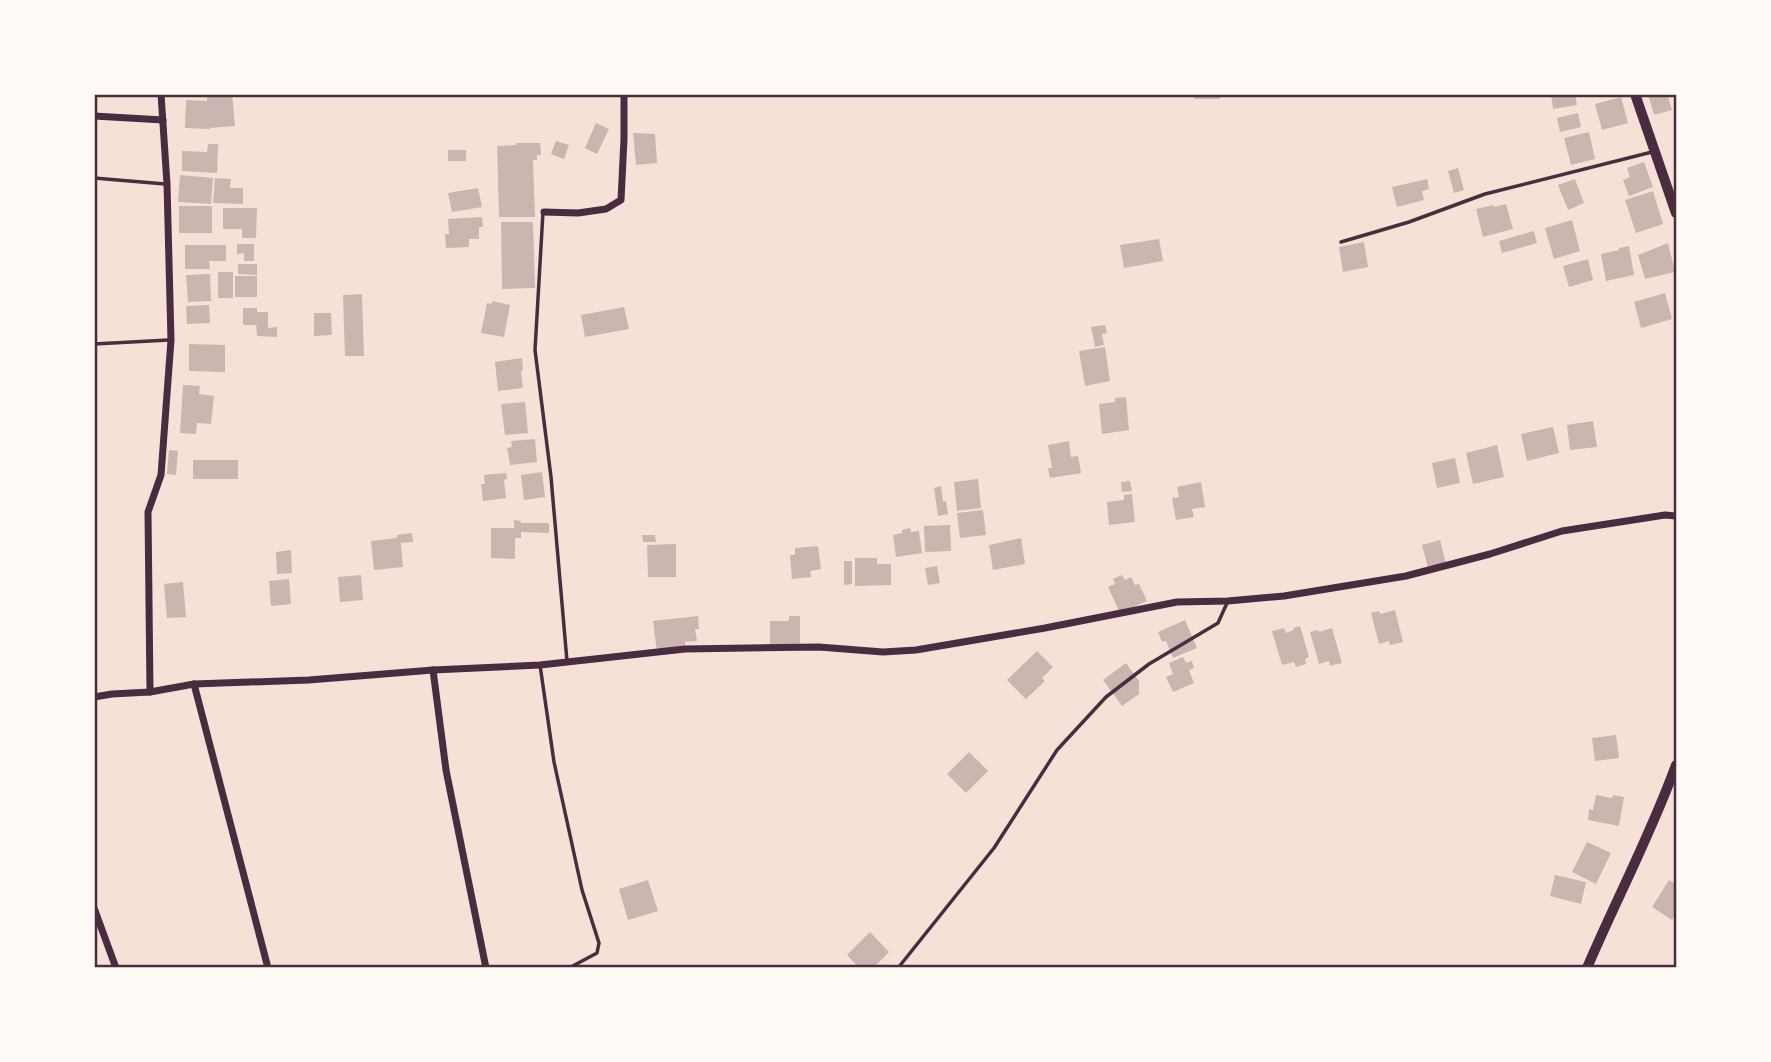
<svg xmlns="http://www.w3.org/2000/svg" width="1771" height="1062" viewBox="0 0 1771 1062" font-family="Overpass,sans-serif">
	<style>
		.building { fill: #ccb4b1 }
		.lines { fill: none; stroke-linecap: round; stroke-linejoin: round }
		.service { stroke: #4a2c40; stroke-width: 3.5 }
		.minor { stroke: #4a2c40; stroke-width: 7 }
		.tertiary { stroke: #4a2c40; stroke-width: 10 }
		.neatline { fill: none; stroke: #4a2c40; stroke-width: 2.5 }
	</style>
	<rect width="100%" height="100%" fill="#f7e1d7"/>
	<!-- building -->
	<g class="building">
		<polygon points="207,94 232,94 235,126 210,128 210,129 185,128 186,100 207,101"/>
		<rect x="1194" y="94" width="26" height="5"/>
		<polygon points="1551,94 1575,94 1577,105 1553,109"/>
		<polygon points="1648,94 1667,94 1672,110 1654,115"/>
		<polygon points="1621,97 1628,123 1602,130 1595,104"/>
		<polygon points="1578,113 1581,127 1560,132 1557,118"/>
		<polygon points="596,123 609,129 597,154 585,148"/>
		<polygon points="1589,132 1595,159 1571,165 1564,138"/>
		<polygon points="633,133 655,134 657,163 636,165"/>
		<polygon points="556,141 569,145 564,159 551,154"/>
		<polygon points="517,143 540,143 541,155 537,155 537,160 533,160 535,217 499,217 497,146 516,145"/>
		<polygon points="208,144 218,144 217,173 182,171 182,151 207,152"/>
		<rect x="448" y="150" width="18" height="11"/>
		<polygon points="1644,162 1653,187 1629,196 1623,180 1630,177 1627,168"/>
		<polygon points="1458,168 1464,190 1454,193 1448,171"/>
		<polygon points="180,175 213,178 211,204 178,202"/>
		<polygon points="215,178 231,179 230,188 243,188 243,204 213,203"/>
		<polygon points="1427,179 1429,189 1422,191 1424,200 1397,207 1392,187"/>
		<polygon points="1575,179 1584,203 1568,210 1558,185"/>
		<polygon points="478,188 482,207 452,212 448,193"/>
		<polygon points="1653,191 1663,224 1636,233 1625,200"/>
		<polygon points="1506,204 1513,229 1483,237 1476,209 1493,205 1494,207"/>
		<rect x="179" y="206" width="33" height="27"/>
		<polygon points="223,208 257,208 256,238 242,238 242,229 223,229"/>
		<polygon points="482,217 483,227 479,227 479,239 469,239 469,247 446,248 445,234 449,234 448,219"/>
		<polygon points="1572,220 1580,251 1554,259 1545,228"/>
		<polygon points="501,222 533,222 535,288 502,289"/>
		<polygon points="1534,231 1537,243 1502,253 1499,241"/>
		<polygon points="1159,239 1163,261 1124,268 1120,245"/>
		<polygon points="1364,242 1368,267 1343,272 1339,247"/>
		<polygon points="1668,243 1675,272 1645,279 1638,255"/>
		<polygon points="237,244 254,244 254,261 244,261 244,253 237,254"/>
		<polygon points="185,245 226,245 226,261 209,261 210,269 185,269"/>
		<polygon points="1629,246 1634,275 1606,281 1601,254 1619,250 1619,248"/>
		<polygon points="1588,259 1593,280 1569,287 1563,266"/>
		<polygon points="238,264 257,264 257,275 238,274"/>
		<rect x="218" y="272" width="15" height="26"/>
		<polygon points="210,274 211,301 188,302 186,275"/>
		<rect x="235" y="276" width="22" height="21"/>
		<polygon points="1665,293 1672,319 1641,328 1634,302"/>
		<polygon points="362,294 364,356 345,356 343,295"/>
		<polygon points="492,301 510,305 504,337 481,333 487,303 492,304"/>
		<polygon points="209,305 210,323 187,324 186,306"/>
		<polygon points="624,307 629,329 585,337 581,315"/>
		<polygon points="243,308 257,308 257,312 268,312 268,328 277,327 277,337 257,336 256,325 243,325"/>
		<polygon points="314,313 331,313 332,335 314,336"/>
		<polygon points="1105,325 1107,333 1102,334 1104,345 1095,347 1091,327"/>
		<polygon points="189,344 225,345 225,372 189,371"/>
		<polygon points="1105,347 1110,381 1085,386 1079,351"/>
		<polygon points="522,358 523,370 521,371 523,388 498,391 495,362"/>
		<polygon points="183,385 200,386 199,394 214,396 211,424 197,423 196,434 180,433"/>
		<polygon points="1126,397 1129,430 1102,434 1099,404 1115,402 1115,398"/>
		<polygon points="525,402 528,433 505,435 501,404"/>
		<polygon points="1593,421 1597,447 1570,450 1567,425"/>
		<polygon points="1553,427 1559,453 1527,461 1521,434"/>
		<polygon points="535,439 537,462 510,465 507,448 512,447 511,441"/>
		<polygon points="1069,441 1071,457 1078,456 1081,473 1050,478 1048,468 1052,468 1048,445"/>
		<polygon points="1497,445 1504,477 1473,484 1466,453"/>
		<polygon points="169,450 178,451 176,475 167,474"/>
		<polygon points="1455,458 1460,483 1437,488 1432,463"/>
		<rect x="193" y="460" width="45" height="19"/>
		<polygon points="542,472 545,497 524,500 521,475"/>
		<polygon points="506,473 507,479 504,480 506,498 483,501 481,484 485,484 484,475"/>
		<polygon points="978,479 981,508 957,511 954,482"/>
		<polygon points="1130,481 1132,491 1122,492 1121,482"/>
		<polygon points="1201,482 1205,507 1192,509 1194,517 1176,520 1172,498 1179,497 1177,487"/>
		<polygon points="941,486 943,502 946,501 948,514 938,516 934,488"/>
		<polygon points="1132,494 1135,522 1109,525 1107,502 1124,500 1124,495"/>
		<polygon points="983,510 986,535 960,538 957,513"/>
		<polygon points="514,520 521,521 521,523 549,523 549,533 521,532 521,538 515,538 515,559 491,558 491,528 514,528"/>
		<polygon points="950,525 951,551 925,552 924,526"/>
		<polygon points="910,528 911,532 919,531 922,553 896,557 893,535 902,533 902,530"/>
		<polygon points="412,533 413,542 401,543 403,567 374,570 371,541 397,538 397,535"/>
		<polygon points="642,535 655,535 656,542 643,542"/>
		<polygon points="1021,538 1025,564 993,570 989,545"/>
		<polygon points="1440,540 1446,564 1428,568 1422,545"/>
		<polygon points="676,544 676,577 648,577 647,545"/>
		<polygon points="818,546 821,569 810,571 811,577 792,579 790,555 795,555 795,548"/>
		<polygon points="291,550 292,573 277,574 276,552"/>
		<polygon points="855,558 877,558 877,564 891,564 891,585 855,586"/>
		<polygon points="844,561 852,561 852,584 844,585"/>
		<polygon points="937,566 940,583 928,585 925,568"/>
		<polygon points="361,575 363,600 340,602 338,577"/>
		<polygon points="1122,575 1125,580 1131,577 1135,585 1139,584 1147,601 1120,613 1108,587 1115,584 1113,579"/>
		<polygon points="289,579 291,604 271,606 269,581"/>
		<polygon points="183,582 186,617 167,618 164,584"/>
		<polygon points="1395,610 1403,642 1390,645 1389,641 1379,644 1371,613 1379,611 1380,614"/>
		<polygon points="698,616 699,629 695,629 697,641 685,642 685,649 657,652 653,621"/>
		<polygon points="789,616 800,616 800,649 770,648 770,621 789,621"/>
		<polygon points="1185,620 1197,648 1173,658 1166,641 1162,642 1158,632"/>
		<polygon points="1300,626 1309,657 1305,659 1306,664 1296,667 1294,662 1282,665 1272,631 1284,628 1286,633 1294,630 1293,628"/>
		<polygon points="1332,628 1342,663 1330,666 1329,661 1319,664 1310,632 1319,630 1319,632"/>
		<polygon points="1037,651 1053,667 1042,678 1045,681 1026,699 1007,680"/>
		<polygon points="1183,657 1186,663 1192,661 1194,668 1189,670 1194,683 1173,692 1166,677 1173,674 1169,663"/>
		<polygon points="1126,663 1139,681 1139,694 1122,706 1103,680"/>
		<polygon points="1616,735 1619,758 1595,761 1592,738"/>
		<polygon points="969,752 988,771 966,793 947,774"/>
		<polygon points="1596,795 1612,798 1613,795 1624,797 1619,826 1588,820 1589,809 1593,810"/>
		<polygon points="1587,842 1611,853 1596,884 1572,872"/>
		<polygon points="1555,875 1586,882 1581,904 1550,896"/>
		<polygon points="648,880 658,911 628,920 619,889"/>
		<polygon points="1669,880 1676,884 1676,913 1672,920 1652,907"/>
		<polygon points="870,932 889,952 873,968 859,968 847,955"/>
	</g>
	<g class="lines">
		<!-- service -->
		<g class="service">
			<polyline points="94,178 165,184"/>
			<polyline points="543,212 535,350 551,477 567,661"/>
			<polyline points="1341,242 1409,222 1485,194 1652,152"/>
			<polyline points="94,344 169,340"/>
			<polyline points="540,665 554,762 582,890 599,943 597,953 569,968"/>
			<polyline points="898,968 994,848 1057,750 1106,697 1149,664 1218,623 1227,603"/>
		</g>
		<!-- minor -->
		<g class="minor">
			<polyline points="94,116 163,120"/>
			<polyline points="544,212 578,213 606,209 621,200 624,139 624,94"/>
			<polyline points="433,670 446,770 486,968"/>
			<polyline points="194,684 268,968"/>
			<polyline points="150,692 148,512 161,475 171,340 167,184 161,94"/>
			<polyline points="94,697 112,694 150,692 194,684 309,680 433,670 540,665 685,649 819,647 883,652 916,650 1045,628 1177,602 1228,601 1284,596 1406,576 1490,554 1562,531 1665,515 1676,516"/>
			<polyline points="94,908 116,968"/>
		</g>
		<!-- tertiary -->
		<g class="tertiary">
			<polyline points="1635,94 1676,213"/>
			<path d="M 1587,968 C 1616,900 1651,834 1676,765"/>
		</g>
	</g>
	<!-- border -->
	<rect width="1771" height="1062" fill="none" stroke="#fffaf5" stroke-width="192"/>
	<rect x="96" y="96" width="1579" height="870" class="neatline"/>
</svg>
